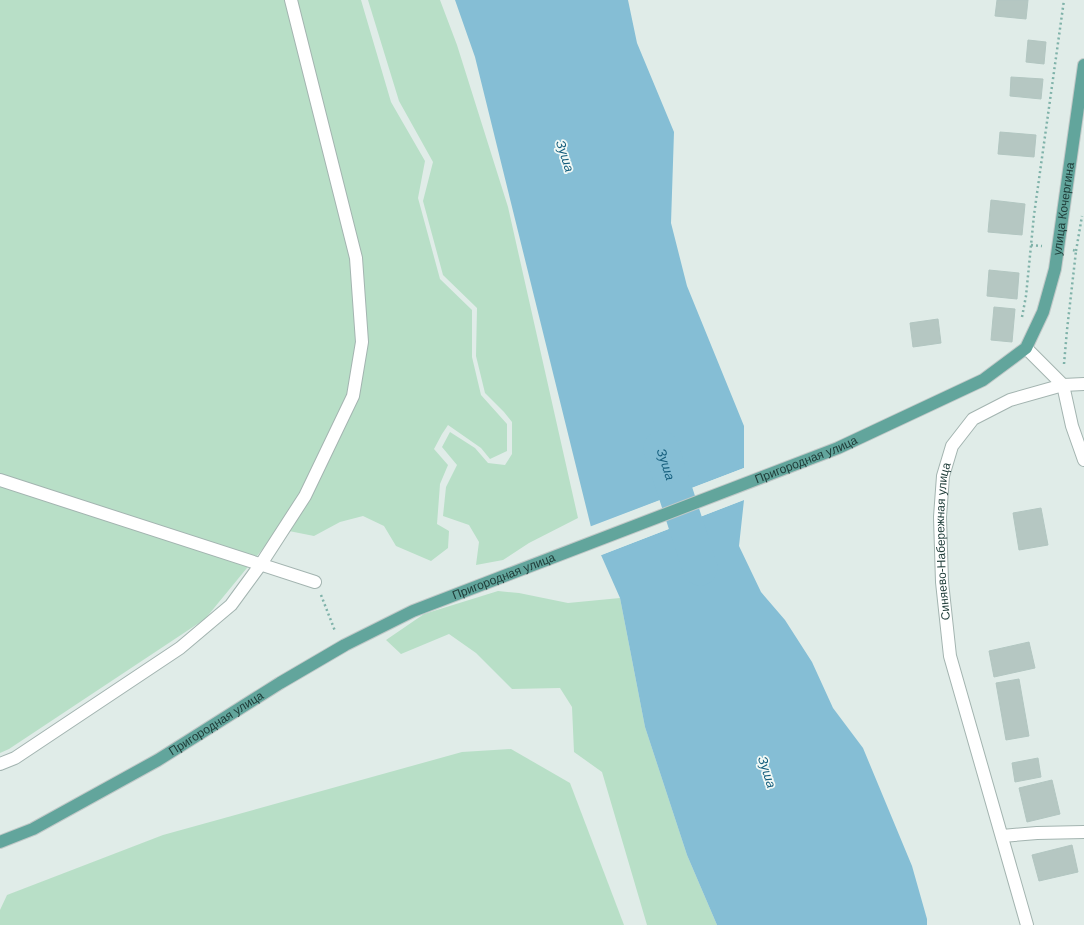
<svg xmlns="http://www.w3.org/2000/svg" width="1084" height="925" viewBox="0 0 1084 925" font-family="Arial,sans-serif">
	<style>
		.green { fill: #b8dfc7 }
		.water { fill: #85bed5 }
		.pier { fill: #e0ece8 }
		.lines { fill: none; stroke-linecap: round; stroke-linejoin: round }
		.river { stroke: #85bed5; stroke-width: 35 }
		.building { fill: #b5c7c2; stroke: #b2c6c1 }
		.minor-casing { stroke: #a3b4b0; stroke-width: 14 }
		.major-casing { stroke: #c1c9c8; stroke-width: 14 }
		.path { stroke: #7fb2a9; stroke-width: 2.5; stroke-dasharray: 2 3; stroke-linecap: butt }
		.minor { stroke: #fff; stroke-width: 12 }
		.major { stroke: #62a59c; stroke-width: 12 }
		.labels { text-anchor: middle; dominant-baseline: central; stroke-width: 3.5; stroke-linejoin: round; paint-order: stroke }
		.street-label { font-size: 12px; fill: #203e3a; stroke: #f1f9f6 }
		.water-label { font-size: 13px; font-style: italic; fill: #165f7e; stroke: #f1f9f6 }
	</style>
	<rect width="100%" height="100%" fill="#e0ece8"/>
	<!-- green -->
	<g class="green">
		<polygon points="0,0 361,0 391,102 425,161 418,198 440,279 472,310 472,357 481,395 507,424 507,451 490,459 481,448 448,425 442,434 434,449 448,465 440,484 437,524 449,531 448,548 431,561 396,546 384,526 363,516 340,522 314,536 279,529 205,619 9,749 0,753"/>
		<polygon points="368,0 440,0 457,45 508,207 578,518 529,543 503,560 476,565 479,542 469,525 443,516 446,487 457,465 442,447 450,432 475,448 488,463 505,465 512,454 512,422 504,412 485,393 476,356 477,308 443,275 423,201 433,162 399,101"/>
		<polygon points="498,591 519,593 568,603 620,598 645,727 687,855 717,925 647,925 602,772 574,752 572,707 560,688 512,689 476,653 449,634 401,654 386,640 424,614"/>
		<polygon points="511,749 570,783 624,925 0,925 0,910 7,895 163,835 462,752"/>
	</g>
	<!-- water -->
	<g class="water">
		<polygon points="455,0 628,0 637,43 674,132 671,223 687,286 744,426 744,468 591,527 475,57"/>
		<polygon points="744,500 739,546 761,592 785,620 812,662 833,708 863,748 912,866 927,919 927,925 717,925 687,855 645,727 620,598 601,555"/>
	</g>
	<!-- pier -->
	<g class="pier">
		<polygon points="744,468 746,468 745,470 592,529 589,527"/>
		<polygon points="744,498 746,499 599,556 600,553"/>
	</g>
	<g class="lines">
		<!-- river -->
		<path class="river" id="s1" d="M 661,448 L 700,568"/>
	</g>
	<!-- building -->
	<g class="building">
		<polygon points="997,0 1028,0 1026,19 995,16"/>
		<polygon points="1028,40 1046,42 1044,64 1026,62"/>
		<polygon points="1011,77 1043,79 1041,99 1010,96"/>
		<polygon points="1000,132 1036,135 1034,157 998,154"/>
		<polygon points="991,200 1025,204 1022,235 988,232"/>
		<polygon points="989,270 1019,273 1017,299 987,296"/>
		<polygon points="994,307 1015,309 1012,342 991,340"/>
		<polygon points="938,319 941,343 913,347 910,323"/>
		<polygon points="1041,508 1048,545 1019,550 1013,513"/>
		<polygon points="1029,642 1035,668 994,677 989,651"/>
		<polygon points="1019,679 1029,736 1006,740 996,683"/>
		<polygon points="1038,758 1041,777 1015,782 1012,763"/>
		<polygon points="1052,780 1060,814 1027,822 1019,788"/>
		<polygon points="1072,845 1078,872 1039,881 1032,855"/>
	</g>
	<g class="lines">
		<!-- minor casing -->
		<g class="minor-casing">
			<g id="minor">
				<polyline points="1026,348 1063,385 1072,426 1084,460"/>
				<polyline points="0,480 315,582"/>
				<polyline points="0,764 15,758 180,648 231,605 261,564 305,496 353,396 362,342 356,258 291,0"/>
				<polyline points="1002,836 1037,833 1084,832"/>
				<path id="s2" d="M 1027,925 L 950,656 L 942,582 L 940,517 L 943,476 L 952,446 L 973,419 L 1010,400 L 1063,385 L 1084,384"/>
			</g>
		</g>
		<!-- major casing -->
		<g class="major-casing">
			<g id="major">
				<path id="s3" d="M 0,842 L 33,829 L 158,760 L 280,683 L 345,645 L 413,611 L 838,448 L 983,380 L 1026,348 L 1043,312 L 1055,269 L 1084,65"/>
			</g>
		</g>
		<!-- path -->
		<g class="path">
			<polyline points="1031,245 1042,246"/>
			<polyline points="1076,251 1082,216"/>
			<polyline points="1022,317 1026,296 1034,215 1064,0"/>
			<polyline points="1064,364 1067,330 1076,251 1073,250"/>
			<polyline points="321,595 335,631"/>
		</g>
		<!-- minor -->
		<use href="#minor" class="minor"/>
		<!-- major -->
		<use href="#major" class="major"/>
	</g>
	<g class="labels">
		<!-- street labels -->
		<g class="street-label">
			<text stroke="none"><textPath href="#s3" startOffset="1288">улица Кочергина</textPath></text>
			<text stroke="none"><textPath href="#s3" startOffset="895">Пригородная улица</textPath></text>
			<text stroke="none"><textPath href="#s2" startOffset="395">Синяево-Набережная улица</textPath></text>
			<text stroke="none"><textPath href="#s3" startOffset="571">Пригородная улица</textPath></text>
			<text stroke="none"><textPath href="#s3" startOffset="247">Пригородная улица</textPath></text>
		</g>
		<!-- water labels -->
		<g class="water-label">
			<text transform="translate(565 156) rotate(72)">Зуша</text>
			<text stroke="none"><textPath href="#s1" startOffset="17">Зуша</textPath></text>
			<text transform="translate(767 772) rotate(72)">Зуша</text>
		</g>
	</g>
</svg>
